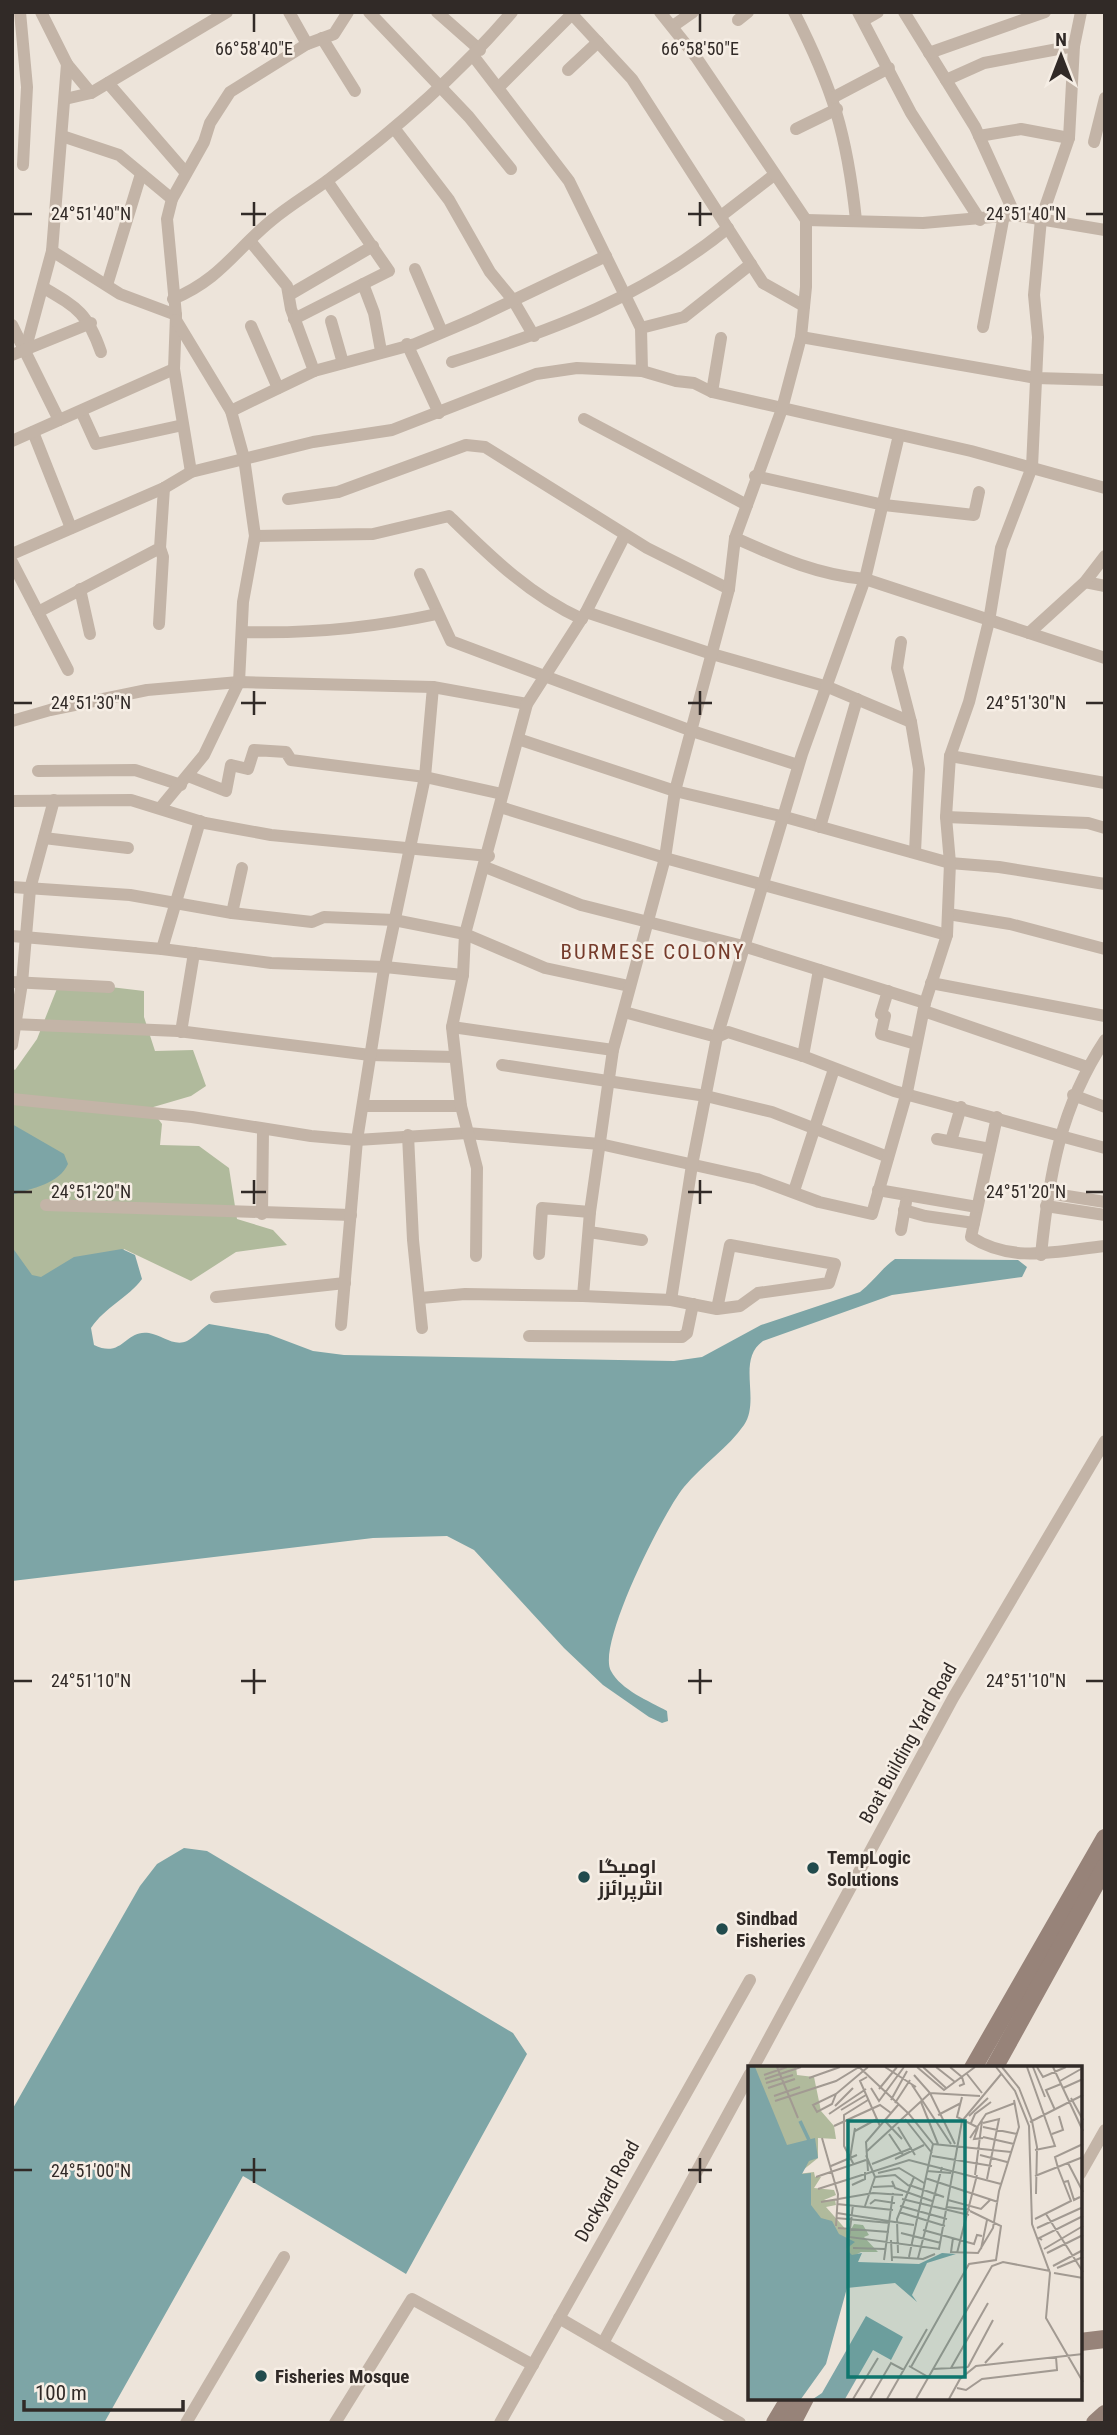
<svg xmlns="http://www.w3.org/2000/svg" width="1117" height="2435" viewBox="0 0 1117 2435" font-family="'Roboto Condensed',Cairo,sans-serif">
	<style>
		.green { fill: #b0ba9c }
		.water { fill: #7da5a6 }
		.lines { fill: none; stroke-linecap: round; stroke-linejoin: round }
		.street { stroke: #c3b4a7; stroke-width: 12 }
		.secondary { stroke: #978379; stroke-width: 18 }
		.ticks { fill: none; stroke: #312a27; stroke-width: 2.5 }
		.poi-dot { fill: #224b4d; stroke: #f6eee5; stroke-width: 2.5 }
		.labels { text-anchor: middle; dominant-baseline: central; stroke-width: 5; stroke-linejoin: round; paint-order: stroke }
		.street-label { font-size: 19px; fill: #312a27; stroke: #f6eee5 }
		.poi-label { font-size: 19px; font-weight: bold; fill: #312a27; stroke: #f6eee5; text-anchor: start }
		.neighbourhood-label { font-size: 21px; letter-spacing: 2px; fill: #753b2b; stroke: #f6eee5 }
		.inset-river { fill: none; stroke: #7da5a6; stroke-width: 3.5 }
		.inset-road { fill: none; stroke: #a29a92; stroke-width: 2 }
		.view { fill: #0f766e; fill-opacity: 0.15; stroke: #0f766e; stroke-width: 3.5 }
		.inset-edge { fill: none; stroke: #312a27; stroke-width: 3.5 }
		.ticks-label { font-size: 18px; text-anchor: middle; fill: #312a27; stroke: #f6eee5; stroke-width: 5; stroke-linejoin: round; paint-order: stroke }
	</style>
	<rect width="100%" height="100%" fill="#ede4da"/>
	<!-- green -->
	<polygon class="green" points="60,981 144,991 144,1017 155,1051 193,1050 206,1086 191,1096 150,1108 162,1124 160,1145 199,1146 229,1168 237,1219 273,1230 287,1245 236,1252 191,1281 124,1249 108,1284 12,1290 12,1068 15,1070 37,1039"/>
	<!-- water -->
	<g class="water">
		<path d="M 12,1124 L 64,1154 L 68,1164 C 59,1184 32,1188 12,1195 Z"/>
		<path d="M 12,1247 L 32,1275 L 41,1277 L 74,1257 L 122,1249 L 135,1255 L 142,1279 C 128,1298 105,1307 91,1328 L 94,1345 C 123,1359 125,1329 149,1333 C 162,1335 174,1347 187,1341 C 195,1337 201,1329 209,1324 L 268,1334 L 313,1351 L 344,1355 L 674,1361 L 702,1357 L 761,1325 L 860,1292 C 873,1282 881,1269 895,1259 L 1018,1260 L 1027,1267 L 1022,1277 L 892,1295 L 763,1341 C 736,1360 761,1400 744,1425 C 729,1447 702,1465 684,1487 C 664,1511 596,1645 611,1671 C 621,1690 649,1701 667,1711 L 668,1721 L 662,1723 L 649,1717 L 603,1685 L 564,1648 L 474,1550 L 447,1536 L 373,1538 L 12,1581 Z"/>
		<polygon points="184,1848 207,1851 513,2033 527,2054 406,2274 243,2176 104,2423 12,2423 12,2110 140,1886 157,1864"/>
	</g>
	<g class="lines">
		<!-- street -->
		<g class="street">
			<polyline points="20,12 27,87 23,165"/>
			<polyline points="41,12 67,64 91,93"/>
			<polyline points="289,12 307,44"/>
			<polyline points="369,12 469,117 511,169"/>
			<polyline points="437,12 480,50"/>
			<polyline points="570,12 632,79 763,283 804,306"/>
			<path d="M 794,12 C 833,89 847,134 856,220"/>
			<polyline points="858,12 911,113 980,220"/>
			<polyline points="904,12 975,127 1015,215"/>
			<polyline points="738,20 748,12"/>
			<polyline points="864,20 878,12"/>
			<polyline points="673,26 693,12"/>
			<polyline points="322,38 355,91"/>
			<polyline points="929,53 1045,12"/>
			<polyline points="474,57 569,181 641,328"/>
			<polyline points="568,70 598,42"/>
			<polyline points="946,80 984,63 1074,46"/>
			<polyline points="108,83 186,173"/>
			<polyline points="498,88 572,14"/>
			<polyline points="834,97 889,68"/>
			<polyline points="65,99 91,93 227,12"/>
			<polyline points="394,128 449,200 490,272 513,300 534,336"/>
			<polyline points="796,129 837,109"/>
			<polyline points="62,136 119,155 172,199"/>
			<polyline points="979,136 1021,129 1069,138"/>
			<polyline points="1094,142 1105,98"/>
			<polyline points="327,181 389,271 363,284"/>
			<polyline points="721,216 774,175"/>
			<polyline points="806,220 923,223 1015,215 1105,230"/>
			<polyline points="250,241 287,286 291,309 314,371"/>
			<polyline points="52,251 120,294 176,315"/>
			<polyline points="415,269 442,332"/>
			<polyline points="107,285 141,174"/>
			<path d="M 44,288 C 78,308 88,314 101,352"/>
			<polyline points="289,295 373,246"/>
			<path d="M 173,299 C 221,279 235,250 272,220 C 290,205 309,194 328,180 C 395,130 458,75 512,12"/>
			<polyline points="294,319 363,284 374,313 381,351"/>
			<polyline points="331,321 343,363"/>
			<polyline points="12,325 59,420"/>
			<polyline points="251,326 278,388"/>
			<polyline points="983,327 1004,215"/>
			<polyline points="801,337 1036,378 1105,380"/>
			<polyline points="407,344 439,413"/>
			<polyline points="25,351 52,251 67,64"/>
			<polyline points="12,355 91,323"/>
			<path d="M 452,362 C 556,329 643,297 728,228"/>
			<polyline points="642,371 641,328 684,317 751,264"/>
			<polyline points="712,392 721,338"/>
			<polyline points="81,411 96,444 183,425"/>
			<polyline points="231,411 314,371 415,344 474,319 606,256"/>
			<polyline points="584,419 747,505"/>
			<polyline points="33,432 71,528"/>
			<polyline points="12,441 174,369"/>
			<polyline points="191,472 174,369 176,315 167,219 172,199 204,142 210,123 230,92 307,44 334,34 348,12"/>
			<polyline points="755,476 884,505 974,515 979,492"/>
			<polyline points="288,499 338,492 466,445 485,447 647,548 729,589"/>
			<path d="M 255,536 L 373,534 L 449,516 C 490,556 529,595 582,619"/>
			<path d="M 735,538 C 778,557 817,575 865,579 L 1105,658"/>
			<polyline points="12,554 164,488 191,472 313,442 392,430 536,374 577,368 642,371 676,381 694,383 712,392 971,451 1105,488"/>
			<polyline points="12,562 68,670"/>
			<polyline points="420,574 451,641 692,731 798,765"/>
			<polyline points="1085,582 1105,586"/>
			<polyline points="80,589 90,634"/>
			<polyline points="38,612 160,548 164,488"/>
			<polyline points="586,612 712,654 828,687 911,722"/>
			<polyline points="159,624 163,557 160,548"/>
			<path d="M 242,632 C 309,634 372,628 437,614"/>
			<polyline points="1029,633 1085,582 1105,556"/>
			<polyline points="901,642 897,668 911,722 919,769 915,852"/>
			<polyline points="12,721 50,710 147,690 239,682 433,687 527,704"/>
			<polyline points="518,739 675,791 785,817 950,863 999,867 1105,884"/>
			<polyline points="950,756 1105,783"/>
			<polyline points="38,771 135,770 181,785"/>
			<polyline points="188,776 226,791 231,765 248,769 254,750 286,752 291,760 425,777 502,794"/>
			<polyline points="12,801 131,800 205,823 271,835 489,856"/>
			<polyline points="161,807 204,755 239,682 243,602 255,536 244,458 231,411 176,320"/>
			<polyline points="500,807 665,858 947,935"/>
			<polyline points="946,817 1088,823 1105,828"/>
			<polyline points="820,827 857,699"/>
			<polyline points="44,838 128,848"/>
			<polyline points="485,867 581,905 743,946 925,1003"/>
			<polyline points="12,887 130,895 232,913 312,922 324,917 394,920 465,934 545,968 629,986"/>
			<polyline points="232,913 242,868"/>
			<polyline points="948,914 1010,924 1105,949"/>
			<polyline points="12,936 162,949 271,963 385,967 463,975"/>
			<polyline points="162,949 200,821"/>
			<polyline points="12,982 109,987"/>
			<polyline points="931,983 1105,1016"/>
			<polyline points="888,991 881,1014 885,1016 881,1034 916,1044"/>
			<polyline points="924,1011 1087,1067"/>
			<polyline points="624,1012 717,1037 728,1032 803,1056 894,1091 1105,1148"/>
			<polyline points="12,1024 178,1031 370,1055 455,1057"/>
			<polyline points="452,1027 613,1050"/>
			<polyline points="181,1032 194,953"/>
			<polyline points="12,1045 22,983 30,889 54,800"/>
			<polyline points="803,1056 819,970"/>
			<polyline points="502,1065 706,1096 772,1112 888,1157"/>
			<polyline points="1073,1095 1105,1107"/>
			<polyline points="12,1099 192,1117 311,1136 357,1140 467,1133 600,1144 757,1179 819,1202 872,1214 907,1092 925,1003 947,935 950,863 946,817 950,756 969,702 989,621 1001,548 1032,467 1038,337 1034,295 1041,219 1069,138 1074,46 1081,12"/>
			<polyline points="363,1106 461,1106"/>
			<path d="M 997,1117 L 971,1237 C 1013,1264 1058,1251 1105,1246"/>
			<polyline points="408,1135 413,1240 422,1328"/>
			<polyline points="937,1139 990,1149"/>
			<polyline points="951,1141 961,1107"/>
			<polyline points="878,1190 977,1207"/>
			<polyline points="794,1191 834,1069"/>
			<polyline points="1048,1193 1105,1202"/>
			<polyline points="46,1205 351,1215"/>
			<polyline points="1046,1206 1105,1215"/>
			<polyline points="904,1210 925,1216 974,1223"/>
			<polyline points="262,1214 263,1131"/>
			<polyline points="901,1230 906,1202"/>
			<polyline points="589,1232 642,1240"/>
			<polyline points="539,1254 542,1208 590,1212"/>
			<path d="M 1041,1255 C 1049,1175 1060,1108 1105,1040"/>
			<polyline points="476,1256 477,1168 461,1106 452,1027 463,975 465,934 527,704 586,612 625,535"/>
			<polyline points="583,1296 590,1212 613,1050 665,858 675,791 729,589 735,538 782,409 801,337 806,287 806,220 696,57 660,12"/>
			<polyline points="216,1297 345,1283"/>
			<polyline points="421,1298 465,1294 583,1296 671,1300 717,1309 740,1306 758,1293 829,1283 835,1264 730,1245 717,1309"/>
			<polyline points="671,1300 692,1165 717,1037 802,754 865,579 899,435"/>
			<polyline points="341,1325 357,1140 383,975 425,777 433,687"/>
			<polyline points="529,1336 682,1337 687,1333 693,1304"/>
			<polyline points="753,2068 953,1698 1105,1441"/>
			<polyline points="1080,2174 1105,2130"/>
			<polyline points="559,2318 740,2423"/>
			<polyline points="603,2343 750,2074"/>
			<polyline points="186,2423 284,2257"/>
			<polyline points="335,2423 412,2299 533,2365"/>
			<polyline points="500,2423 750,1980"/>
		</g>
		<!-- secondary -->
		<g class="secondary">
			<polyline points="973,2068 1105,1838"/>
			<polyline points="994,2068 1105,1867"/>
			<polyline points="1080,2342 1105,2339"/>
			<polyline points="775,2423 790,2398"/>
			<polyline points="792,2423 805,2398"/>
			<polyline points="1095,2423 1105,2414"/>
		</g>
	</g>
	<!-- ticks -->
	<path class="ticks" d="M 254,14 L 254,32M 700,14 L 700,32M 254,202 L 254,226M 700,202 L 700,226M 14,214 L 32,214M 241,214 L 266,214M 688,214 L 712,214M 1086,214 L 1103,214M 254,691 L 254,715M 700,691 L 700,715M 14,703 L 32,703M 241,703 L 266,703M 688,703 L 712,703M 1086,703 L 1103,703M 254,1180 L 254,1204M 700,1180 L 700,1204M 14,1192 L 32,1192M 241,1192 L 266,1192M 688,1192 L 712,1192M 1086,1192 L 1103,1192M 254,1669 L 254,1694M 700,1669 L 700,1694M 14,1681 L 32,1681M 241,1681 L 266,1681M 688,1681 L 712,1681M 1086,1681 L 1103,1681M 254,2158 L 254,2183M 700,2158 L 700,2183M 14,2170 L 32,2170M 241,2170 L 266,2170M 688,2170 L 712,2170"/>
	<!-- markers -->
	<g class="poi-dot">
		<circle cx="813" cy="1868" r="7"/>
		<circle cx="584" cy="1877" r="7"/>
		<circle cx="722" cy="1929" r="7"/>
		<circle cx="261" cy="2376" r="7"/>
	</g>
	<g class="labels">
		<!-- street labels -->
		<g class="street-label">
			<text transform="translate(908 1743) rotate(-61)">Boat Building Yard Road</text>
			<text transform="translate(607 2191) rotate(-61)">Dockyard Road</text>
		</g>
		<!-- poi labels -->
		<g class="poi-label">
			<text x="827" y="1857">TempLogic<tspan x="827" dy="22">Solutions</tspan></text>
			<text x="598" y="1866">اومیگا<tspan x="598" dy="22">انٹرپرائزز</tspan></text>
			<text x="736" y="1918">Sindbad<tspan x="736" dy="22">Fisheries</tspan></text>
			<text x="275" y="2376">Fisheries Mosque</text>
		</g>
		<!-- neighbourhood labels -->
		<g class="neighbourhood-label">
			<text x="653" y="952">BURMESE COLONY</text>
		</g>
	</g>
	<!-- overview -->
	<g transform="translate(748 2066)">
		<rect width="334" height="334" fill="#ede4da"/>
		<path d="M 0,1 L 48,1 L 49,9 L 66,11 L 73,45 L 86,60 L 88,73 L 70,72 L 70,92 L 50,108 L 66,106 L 67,111 L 73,111 L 66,122 L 86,124 L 88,129 L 76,134 L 87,134 L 88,139 L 78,141 L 101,167 L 106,158 L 115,159 L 121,169 L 116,171 L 130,186 L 113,186 L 0,247 Z" fill="#b0ba9c"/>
		<path d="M 0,1 L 7,1 L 39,79 L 67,72 L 70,92 L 61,95 L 54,108 L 63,107 L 63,139 L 73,152 L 84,155 L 91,168 L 107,176 L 98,183 L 104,189 L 114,187 L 110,196 L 171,198 L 194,187 L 208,188 L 179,197 L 164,229 L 169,236 L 147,217 L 99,222 L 78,298 L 53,333 L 0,333 ZM 118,250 L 155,271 L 143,294 L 125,284 L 97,333 L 65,333 L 74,327 Z" fill="#7da5a6"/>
		<path class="inset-river" d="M 52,55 L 61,74"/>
		<path class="inset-road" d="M 29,1 L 50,52M 111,1 L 161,48 L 185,78 L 161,191M 137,1 L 168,21M 169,1 L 196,24 L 227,1M 175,1 L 198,22M 188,1 L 207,16M 202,1 L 214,11 L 216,18 L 211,20M 248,1 L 267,25 L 281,60 L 284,158 L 302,207 L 298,252 L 335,316M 254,1 L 271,22 L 284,55 L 289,81 L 288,128M 279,1 L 307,80 L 287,84M 285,1 L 297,31M 289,1 L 295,11 L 318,1M 305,1 L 335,65M 219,8 L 234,27M 16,9 L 39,1M 166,9 L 182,27 L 207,78M 119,11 L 112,15 L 132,60M 61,12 L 92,1M 17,13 L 53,1M 312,15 L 333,3M 18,17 L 45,9M 164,19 L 203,78M 20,22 L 47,13M 123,22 L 131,35 L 156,1M 315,22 L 335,13M 131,23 L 149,1M 88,28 L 84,38 L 69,46 L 65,39 L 88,28 L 120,1M 26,30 L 52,21M 214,31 L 209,51 L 229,61M 323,32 L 335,54M 143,34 L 159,5M 27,35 L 88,15 L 111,1M 173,36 L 190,78M 147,37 L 162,14M 87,40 L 105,22M 93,44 L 118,29M 307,44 L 298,24 L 313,18M 81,48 L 118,23M 190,49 L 213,37M 221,50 L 240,32M 157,53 L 184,87M 137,55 L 154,73M 282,56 L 335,29M 223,57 L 227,48 L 243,36M 235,57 L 251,53 L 239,113M 86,60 L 132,39 L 143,47M 150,61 L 167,89M 230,61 L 226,73 L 235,72M 235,61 L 269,68M 107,65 L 129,53M 141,68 L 155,89M 304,68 L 315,64 L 311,50M 235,71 L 266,78M 74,72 L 90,128 L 88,160M 222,72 L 238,48 L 267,37M 185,78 L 263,86M 118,86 L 182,27 L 232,30M 232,89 L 259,96M 184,90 L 244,100M 102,92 L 107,62M 147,93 L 176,79M 320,97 L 335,126M 124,98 L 164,82M 106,99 L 96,80 L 96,49 L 120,34M 83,100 L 109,89M 310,102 L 307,91 L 335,78M 120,105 L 118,76 L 150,39M 179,105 L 203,107M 130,107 L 151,102 L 176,117M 227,109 L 234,55M 287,110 L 335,91M 68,111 L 118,94M 127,111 L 147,109 L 161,120M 177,112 L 250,136M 144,115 L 147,122 L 184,135M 316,116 L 320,115 L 326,134 L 332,131M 104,119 L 117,113 L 117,106M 161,119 L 196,131M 125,121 L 146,120M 70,123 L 161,94 L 253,118M 154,133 L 221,149M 200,134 L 233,143 L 242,134M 73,136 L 125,127 L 155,129M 89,138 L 145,144M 122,138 L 127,134 L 147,137M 105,139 L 101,171 L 191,183 L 214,55 L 254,7M 117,140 L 127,111 L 118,89M 152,140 L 199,153M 199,141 L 222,144M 151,146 L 197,160M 89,147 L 166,159M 298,148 L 335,206M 88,152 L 142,157M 287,153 L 323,135 L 310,102M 90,162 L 141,166M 289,162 L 333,142M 175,164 L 226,178 L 229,169 L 234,170M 153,167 L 193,177M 205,172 L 203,186 L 230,187 L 245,162 L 251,125 L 271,61 L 266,34M 143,174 L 144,195M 294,174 L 291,172 L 335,150M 105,182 L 137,183M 233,183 L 239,154M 296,183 L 335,160M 150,187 L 149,153 L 166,111M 209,187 L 229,109M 299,187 L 335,169M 144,191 L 175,193 L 187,188M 170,192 L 194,101M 136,194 L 145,127M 305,200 L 335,184M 309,202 L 335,191M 306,207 L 335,212M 237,297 L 255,277M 161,300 L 182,312M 163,301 L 221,198 L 248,194 L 253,160 L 222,145M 220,301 L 245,254M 203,302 L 240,237M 185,303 L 220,301M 209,322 L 218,324 L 234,313 L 309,304 L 308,291M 105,333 L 130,292M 122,333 L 143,297 L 156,304M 139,333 L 179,263M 168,333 L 244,200 L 255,196 L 302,205M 201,333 L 212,313 L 228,300 L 335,288"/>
		<path class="view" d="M 100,55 L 217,55 L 217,311 L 100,311 Z"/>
		<rect width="334" height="334" class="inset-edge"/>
	</g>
	<g class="ticks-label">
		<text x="254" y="55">66°58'40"E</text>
		<text x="700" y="55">66°58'50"E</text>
		<text x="91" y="220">24°51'40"N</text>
		<text x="1026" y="220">24°51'40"N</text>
		<text x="91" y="709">24°51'30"N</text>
		<text x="1026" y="709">24°51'30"N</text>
		<text x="91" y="1198">24°51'20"N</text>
		<text x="1026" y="1198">24°51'20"N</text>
		<text x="91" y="1687">24°51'10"N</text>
		<text x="1026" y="1687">24°51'10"N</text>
		<text x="91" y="2177">24°51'00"N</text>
	</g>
	<!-- border -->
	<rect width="1117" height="2435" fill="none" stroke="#312a27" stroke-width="28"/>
	<!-- north arrow -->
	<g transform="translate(1061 56)" stroke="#f6eee5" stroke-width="5" paint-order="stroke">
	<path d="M0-5L12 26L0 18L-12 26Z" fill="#312a27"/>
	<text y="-10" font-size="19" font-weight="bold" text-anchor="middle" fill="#312a27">N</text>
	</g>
	<!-- scale -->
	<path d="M24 2400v10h159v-10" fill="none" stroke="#312a27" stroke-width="3.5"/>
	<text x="35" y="2400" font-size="21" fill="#312a27" stroke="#f6eee5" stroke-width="5" paint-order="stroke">100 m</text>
</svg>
